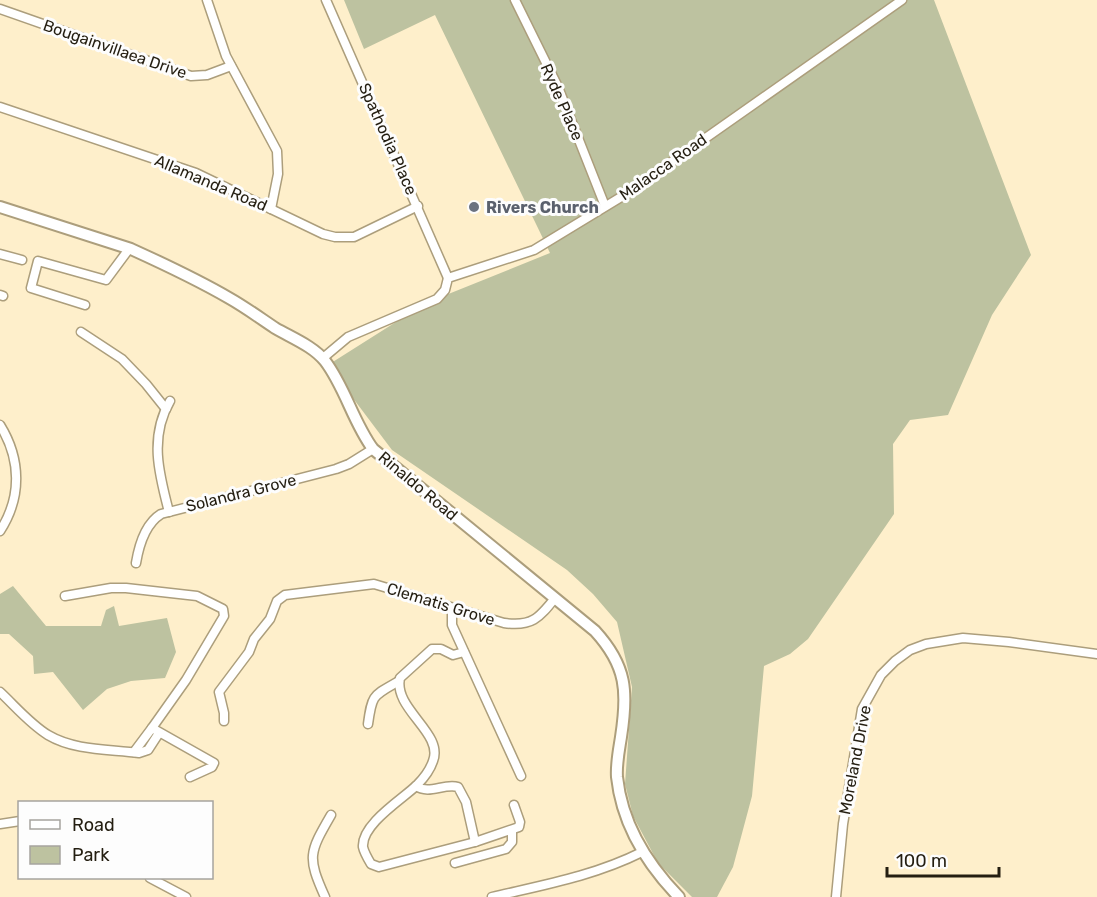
<svg xmlns="http://www.w3.org/2000/svg" width="1097" height="897" viewBox="0 0 1097 897" font-family="Rubik,sans-serif">
	<style>
		.green { fill: #bdc2a0 }
		.lines { fill: none; stroke-linecap: round; stroke-linejoin: round }
		.minor-casing { stroke: #ac9e7c; stroke-width: 11 }
		.tertiary-casing { stroke: #ac9e7c; stroke-width: 14 }
		.minor { stroke: #fff; stroke-width: 8 }
		.tertiary { stroke: #fff; stroke-width: 10 }
		.worship-dot { fill: #6b7280; stroke: #fdfdfd; stroke-width: 2 }
		.labels { text-anchor: middle; dominant-baseline: central; stroke-width: 6; stroke-linejoin: round; paint-order: stroke }
		.street-label { font-size: 16px; fill: #241e11; stroke: #fdfdfd }
		.worship-label { font-size: 16px; font-weight: bold; fill: #5b616d; stroke: #fdfdfd; text-anchor: start }
	</style>
	<rect width="100%" height="100%" fill="#feefcb"/>
	<!-- green -->
	<g class="green">
		<polygon points="344,0 934,0 1031,255 992,315 948,415 910,420 893,444 894,514 808,639 790,654 764,666 752,796 733,867 717,897 692,897 658,863 633,816 625,784 632,687 617,622 593,594 567,570 392,450 328,365 426,303 550,253 435,15 364,49"/>
		<polygon points="13,586 46,626 101,626 106,610 114,606 119,626 167,618 176,652 165,678 131,681 107,689 83,710 53,672 34,674 33,656 9,634 0,634 0,594"/>
	</g>
	<g class="lines">
		<!-- minor casing -->
		<g class="minor-casing">
			<g id="minor">
				<polyline points="207,0 226,56 277,151 278,174 271,209"/>
				<polyline points="326,0 448,278"/>
				<polyline points="515,0 558,87 605,206"/>
				<polyline points="0,9 191,76 207,75 231,66"/>
				<polyline points="0,107 196,173 323,234 335,237 354,237 418,206"/>
				<polyline points="0,254 22,260"/>
				<polyline points="0,295 3,296"/>
				<polyline points="85,305 31,288 38,261 106,280 129,249"/>
				<polyline points="81,332 122,359 146,384 166,409"/>
				<polyline points="323,358 348,337 437,299 445,290 448,278 534,250 626,194 902,0"/>
				<path d="M 0,425 C 21,459 22,497 0,531"/>
				<path d="M 169,512 C 159,474 149,437 170,401"/>
				<path d="M 136,563 C 139,545 145,524 161,514 L 336,469 L 349,464 L 373,449"/>
				<polyline points="65,596 111,588 126,588 197,596 223,609 224,616 186,680 152,728 214,763 212,767 190,777"/>
				<polyline points="452,608 452,625 521,776"/>
				<path d="M 464,652 L 453,655 L 441,649 L 432,649 L 400,678 C 393,709 444,733 433,761 C 430,770 424,778 417,785 C 404,798 361,824 363,847 C 364,852 368,859 371,864 L 379,867 L 475,842 L 519,827 L 520,822 L 514,805"/>
				<path d="M 0,692 C 15,706 30,724 48,735 C 75,751 110,749 139,753 L 148,750 L 159,733"/>
				<path d="M 224,721 L 224,713 L 219,692 L 249,652 L 254,639 L 270,619 L 277,601 L 285,595 L 374,584 L 504,623 C 532,627 539,618 555,598"/>
				<path d="M 368,724 C 372,694 373,696 399,681"/>
				<polyline points="134,752 152,728"/>
				<path d="M 416,786 C 429,795 444,783 458,787 L 466,802 L 475,842"/>
				<polyline points="0,824 20,821"/>
				<polyline points="455,863 506,849 512,842 512,831"/>
				<polyline points="150,878 186,897"/>
				<path d="M 325,897 C 307,857 309,853 331,815"/>
				<path d="M 492,897 C 543,885 594,876 642,852"/>
				<polyline points="836,897 843,824 862,709 881,675 895,661 910,650 926,644 963,638 1009,642 1097,654"/>
			</g>
		</g>
		<!-- tertiary casing -->
		<g class="tertiary-casing">
			<path id="tertiary" d="M 0,207 L 131,249 C 164,264 198,280 229,298 C 245,307 260,318 275,328 C 292,338 313,346 325,361 C 345,387 353,422 373,449 L 595,631 C 627,666 628,692 621,737 C 619,750 616,764 617,777 C 622,824 647,864 679,897"/>
		</g>
		<!-- minor -->
		<use href="#minor" class="minor"/>
		<!-- tertiary -->
		<use href="#tertiary" class="tertiary"/>
	</g>
	<!-- markers -->
	<circle class="worship-dot" cx="474" cy="207" r="6"/>
	<g class="labels">
		<!-- street labels -->
		<g class="street-label">
			<text transform="translate(115 49) rotate(19)">Bougainvillaea Drive</text>
			<text transform="translate(562 102) rotate(66)">Ryde Place</text>
			<text transform="translate(388 139) rotate(66)">Spathodia Place</text>
			<text transform="translate(663 167) rotate(-35)">Malacca Road</text>
			<text transform="translate(211 183) rotate(23)">Allamanda Road</text>
			<text transform="translate(418 486) rotate(40)">Rinaldo Road</text>
			<text transform="translate(241 493) rotate(-14)">Solandra Grove</text>
			<text transform="translate(441 604) rotate(17)">Clematis Grove</text>
			<text transform="translate(855 760) rotate(-79)">Moreland Drive</text>
		</g>
		<!-- worship labels -->
		<g class="worship-label">
			<text x="486" y="207">Rivers Church</text>
		</g>
	</g>
	<!-- legend -->
	<rect x="18" y="801" width="195" height="78" fill="#fdfdfd" stroke="#a6a49f" stroke-width="1.5"/>
	<rect x="30" y="820" width="30" height="9" fill="#ffffff" stroke="#a6a49f" stroke-width="1.5"/>
	<text x="72" y="831" font-size="18" fill="#241e11">Road</text>
	<rect x="30" y="846" width="30" height="18" fill="#bdc2a0" stroke="#a6a49f" stroke-width="1.5"/>
	<text x="72" y="861" font-size="18" fill="#241e11">Park</text>
	<!-- scale -->
	<path d="M887 867v9h112v-9" fill="none" stroke="#241e11" stroke-width="3"/>
	<text x="896" y="867" font-size="18" fill="#241e11" stroke="#fdfdfd" stroke-width="4.5" paint-order="stroke">100 m</text>
</svg>
